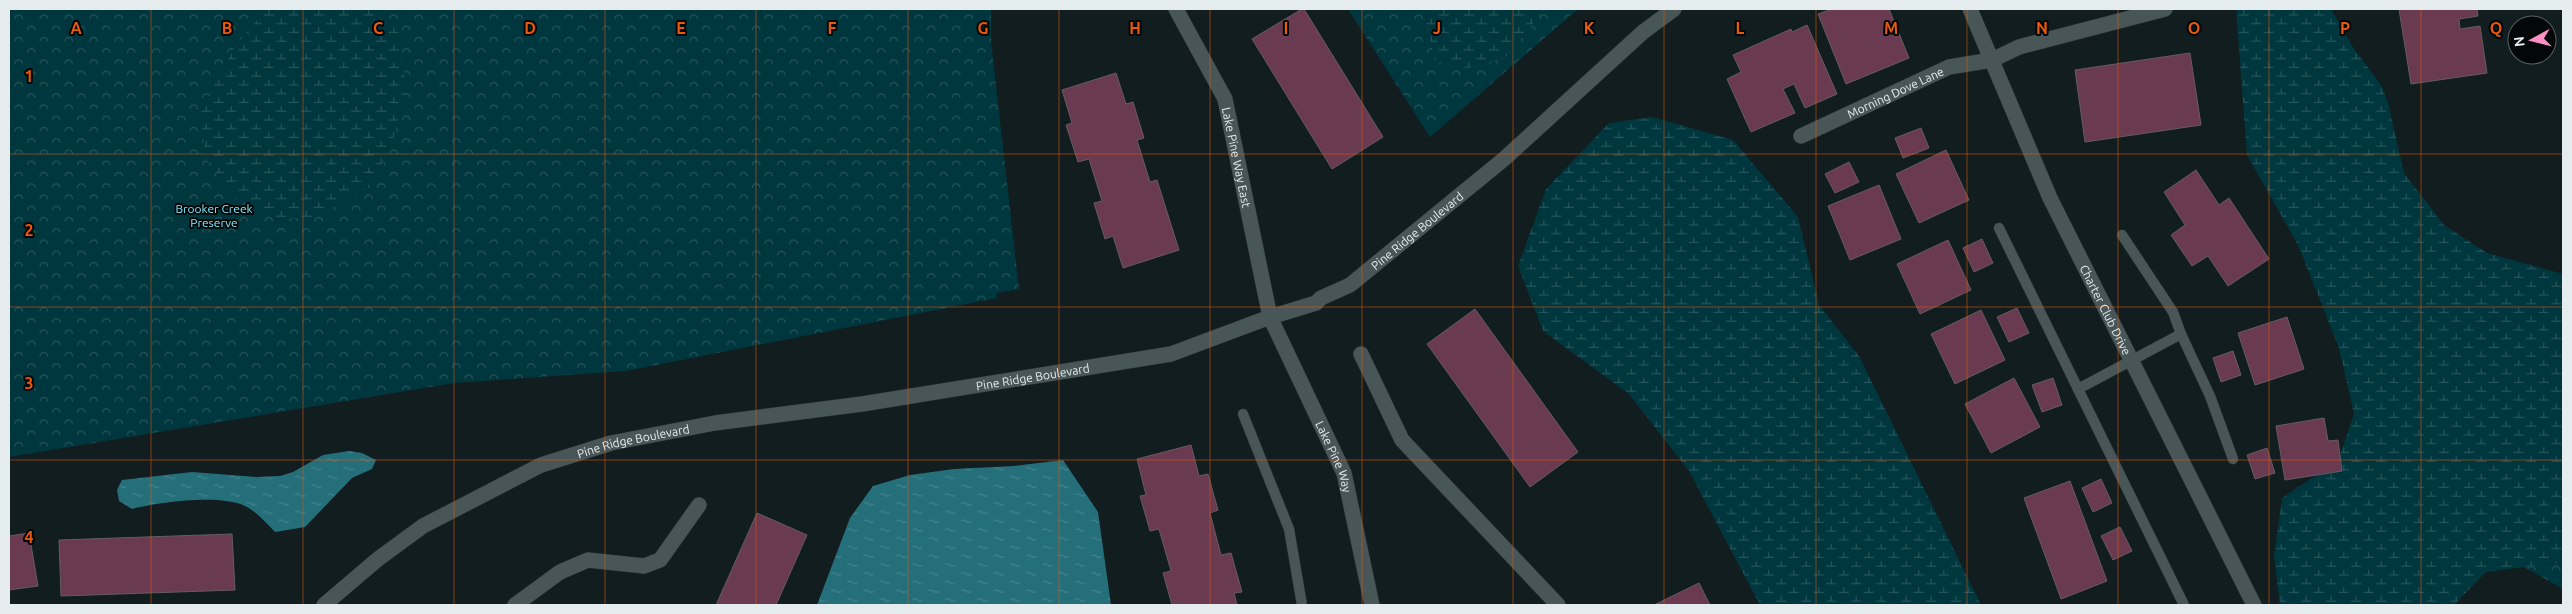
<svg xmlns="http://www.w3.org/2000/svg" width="2572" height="614" viewBox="0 0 2572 614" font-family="Ubuntu,sans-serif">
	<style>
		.forest { fill: url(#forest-crowns) }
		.wetland { fill: url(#wetland-marsh) }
		.water { fill: url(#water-ripples) }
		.building { fill: #693a50; stroke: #675c60 }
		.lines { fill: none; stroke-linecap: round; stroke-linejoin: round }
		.service-casing { stroke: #2f3537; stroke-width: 11 }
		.minor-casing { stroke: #2f3537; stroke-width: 16 }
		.tertiary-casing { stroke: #2f3537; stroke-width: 16 }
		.service { stroke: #495658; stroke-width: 10 }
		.minor { stroke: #495658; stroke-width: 15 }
		.tertiary { stroke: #495658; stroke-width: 15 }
		.grid { fill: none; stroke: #e8590c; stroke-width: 1; stroke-opacity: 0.55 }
		.labels { text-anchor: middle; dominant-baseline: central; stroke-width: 4; stroke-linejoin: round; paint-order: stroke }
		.street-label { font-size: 12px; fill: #e5eced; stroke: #030707 }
		.park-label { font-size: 12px; fill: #7eeafc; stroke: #030707 }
		.grid-label { font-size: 16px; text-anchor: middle; font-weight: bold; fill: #e8590c; stroke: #030707; stroke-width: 4; stroke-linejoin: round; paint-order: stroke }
	</style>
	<defs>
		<pattern id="forest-crowns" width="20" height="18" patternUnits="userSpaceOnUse" patternTransform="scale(1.25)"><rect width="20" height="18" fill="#00373e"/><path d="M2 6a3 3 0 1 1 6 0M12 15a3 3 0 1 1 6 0" fill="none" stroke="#25545a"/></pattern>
		<pattern id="wetland-marsh" width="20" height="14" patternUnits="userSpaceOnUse" patternTransform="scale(1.25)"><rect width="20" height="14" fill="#00373e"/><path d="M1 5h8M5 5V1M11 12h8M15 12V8" fill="none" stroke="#25545a"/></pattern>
		<pattern id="water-ripples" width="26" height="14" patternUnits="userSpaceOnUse" patternTransform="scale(1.25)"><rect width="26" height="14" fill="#256f7a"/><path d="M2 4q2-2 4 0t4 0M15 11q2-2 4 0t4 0" fill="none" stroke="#44848d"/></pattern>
	</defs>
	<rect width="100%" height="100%" fill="#121d1f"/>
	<!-- forest -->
	<g class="forest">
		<polygon points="9,9 991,9 991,41 1019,289 997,293 997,298 626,371 454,383 9,457"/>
		<polygon points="1348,9 1578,9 1430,137"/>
		<polygon points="2563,562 2563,589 2524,567"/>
	</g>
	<!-- wetland -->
	<g class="wetland">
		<polygon points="267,9 367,9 398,30 406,86 392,144 370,187 313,218 275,218 240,205 206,159 200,114 235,46"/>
		<polygon points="1423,9 1545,9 1506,57 1468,68 1435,61"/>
		<polygon points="2236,9 2331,9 2354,49 2381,85 2388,102 2404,173 2444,225 2487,253 2563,274 2563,562 2486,572 2454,605 2280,605 2274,556 2282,498 2338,461 2354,414 2339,348 2298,245 2247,155"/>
		<polygon points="1652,117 1733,140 1798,217 1819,305 1859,356 1981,605 1760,605 1689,471 1629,394 1543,331 1518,266 1546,189 1609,123"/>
	</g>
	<!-- water -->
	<g class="water">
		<path d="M 349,451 L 362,453 L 376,460 L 372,469 L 352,478 L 305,527 L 275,532 C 266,523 256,511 245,506 C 219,494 160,502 132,509 L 119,501 L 117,490 L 122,480 L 192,472 L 256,477 L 280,476 L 293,472 L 323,455 Z"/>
		<polygon points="1063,460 1098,512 1111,605 817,605 850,518 873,486 910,475 954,469 1014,466"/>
	</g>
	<!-- building -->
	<g class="building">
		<polygon points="1302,9 1304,9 1383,137 1332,169 1252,39"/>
		<polygon points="1832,9 1889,9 1909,58 1846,84 1818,14"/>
		<polygon points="2399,9 2477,9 2478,16 2459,19 2460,29 2480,26 2487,73 2411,84"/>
		<polygon points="1807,25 1837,94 1805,108 1794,84 1783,89 1795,113 1751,132 1727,79 1741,72 1733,55 1791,29 1792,32"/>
		<polygon points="2190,53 2201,125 2085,142 2075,70"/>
		<polygon points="1116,73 1126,104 1133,102 1144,138 1137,140 1150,182 1157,180 1179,250 1123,268 1113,236 1105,239 1094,203 1102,201 1089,159 1078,162 1066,125 1072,123 1062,90"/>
		<polygon points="1921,128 1929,148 1903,158 1895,138"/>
		<polygon points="1946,150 1969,200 1919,223 1896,174"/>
		<polygon points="1849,162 1859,182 1835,193 1825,174"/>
		<polygon points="2196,170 2219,205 2229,198 2269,259 2228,286 2208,256 2192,266 2171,235 2185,225 2164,192"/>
		<polygon points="1879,185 1901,239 1850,260 1828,206"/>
		<polygon points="1982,239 1993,263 1974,272 1963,248"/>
		<polygon points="1948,240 1971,290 1920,314 1897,264"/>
		<polygon points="2017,308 2029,333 2009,342 1997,317"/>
		<polygon points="1475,309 1578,452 1530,487 1427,344"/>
		<polygon points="1981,310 2005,360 1955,384 1931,334"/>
		<polygon points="2287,317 2304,369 2255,385 2238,333"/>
		<polygon points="2233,351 2241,375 2221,382 2213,358"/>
		<polygon points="2014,378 2040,427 1991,453 1965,404"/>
		<polygon points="2053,378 2062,405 2042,412 2032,385"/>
		<polygon points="2324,418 2328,441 2338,440 2342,471 2285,480 2276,426"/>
		<polygon points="1191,445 1199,476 1208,474 1218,510 1210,513 1221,555 1231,553 1242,592 1234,593 1237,605 1172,605 1163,573 1171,571 1159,529 1150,531 1140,496 1146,495 1137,459"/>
		<polygon points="2267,448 2275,473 2255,479 2247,455"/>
		<polygon points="2101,479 2112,503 2093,512 2082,488"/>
		<polygon points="2070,481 2107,581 2061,599 2024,498"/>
		<polygon points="757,513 807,535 776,605 716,605"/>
		<polygon points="2120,527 2132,551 2113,560 2101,536"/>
		<polygon points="29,533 38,586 9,590 9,536"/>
		<polygon points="232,534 235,590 61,596 59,540"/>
		<polygon points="1699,583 1710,605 1654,605"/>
	</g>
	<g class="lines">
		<!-- service casing -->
		<g class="service-casing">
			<g id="service">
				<polyline points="1999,228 2078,389 2181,334 2173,312 2122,235"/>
				<polyline points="2181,334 2210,396 2233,459"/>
				<polyline points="2078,389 2184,605"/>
				<polyline points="1243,414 1289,529 1302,605"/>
			</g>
		</g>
		<!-- minor casing -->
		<g class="minor-casing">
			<g id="minor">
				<path id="s1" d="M 1176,9 L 1225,99 L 1270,317 L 1344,473 L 1372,605"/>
				<path id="s2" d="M 1801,136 L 1949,67 L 1992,60 L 2019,47 L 2165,9"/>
				<polyline points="1361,354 1402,440 1558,605"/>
				<polyline points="515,605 560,572 588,560 644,566 660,560 699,505"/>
			</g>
		</g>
		<!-- tertiary casing -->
		<g class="tertiary-casing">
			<g id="tertiary">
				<path id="s3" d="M 1970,9 L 2050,198 L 2254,605"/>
				<path id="s4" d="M 324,605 L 378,559 L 423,526 L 541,465 L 611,443 L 715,423 L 862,404 L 1171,354 L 1270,317 L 1316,303 L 1321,298 L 1350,285 L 1504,159 L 1643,32 L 1674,9"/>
			</g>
		</g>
		<!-- service -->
		<use href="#service" class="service"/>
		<!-- minor -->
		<use href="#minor" class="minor"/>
		<!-- tertiary -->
		<use href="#tertiary" class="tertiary"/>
	</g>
	<!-- grid -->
	<path class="grid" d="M 151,9 L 151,605M 303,9 L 303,605M 454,9 L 454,605M 605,9 L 605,605M 756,9 L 756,605M 908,9 L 908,605M 1059,9 L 1059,605M 1210,9 L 1210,605M 1362,9 L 1362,605M 1513,9 L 1513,605M 1664,9 L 1664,605M 1816,9 L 1816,605M 1967,9 L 1967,605M 2118,9 L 2118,605M 2269,9 L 2269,605M 2421,9 L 2421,605M 9,154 L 2563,154M 9,307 L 2563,307M 9,460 L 2563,460"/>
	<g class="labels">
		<!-- street labels -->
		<g class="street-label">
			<text stroke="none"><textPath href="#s2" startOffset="104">Morning Dove Lane</textPath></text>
			<text stroke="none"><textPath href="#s1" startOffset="162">Lake Pine Way East</textPath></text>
			<text stroke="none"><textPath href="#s4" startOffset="1179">Pine Ridge Boulevard</textPath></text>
			<text stroke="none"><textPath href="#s3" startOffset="330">Charter Club Drive</textPath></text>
			<text stroke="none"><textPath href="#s4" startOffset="760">Pine Ridge Boulevard</textPath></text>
			<text stroke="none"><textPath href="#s4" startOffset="355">Pine Ridge Boulevard</textPath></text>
			<text stroke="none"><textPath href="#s1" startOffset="479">Lake Pine Way</textPath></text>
		</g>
		<!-- park labels -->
		<g class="park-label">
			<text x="214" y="208">Brooker Creek<tspan x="214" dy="14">Preserve</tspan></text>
		</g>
	</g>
	<g class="grid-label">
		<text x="76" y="34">A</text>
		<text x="227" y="34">B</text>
		<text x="378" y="34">C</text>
		<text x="530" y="34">D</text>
		<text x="681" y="34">E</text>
		<text x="832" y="34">F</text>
		<text x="983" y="34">G</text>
		<text x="1135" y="34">H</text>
		<text x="1286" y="34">I</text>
		<text x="1437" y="34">J</text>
		<text x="1589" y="34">K</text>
		<text x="1740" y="34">L</text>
		<text x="1891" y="34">M</text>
		<text x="2042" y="34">N</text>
		<text x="2194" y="34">O</text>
		<text x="2345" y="34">P</text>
		<text x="2496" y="34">Q</text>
		<text x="29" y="82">1</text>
		<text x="29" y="236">2</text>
		<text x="29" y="389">3</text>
		<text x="29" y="543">4</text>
	</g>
	<!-- border -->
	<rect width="2572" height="614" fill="none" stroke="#e5eced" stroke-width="20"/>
	<!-- north arrow -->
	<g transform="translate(2532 40) rotate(263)"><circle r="24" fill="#030707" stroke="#5d6363"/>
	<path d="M0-4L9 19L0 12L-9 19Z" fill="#fc8fc3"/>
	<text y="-8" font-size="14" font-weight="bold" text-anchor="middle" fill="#e5eced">N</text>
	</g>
</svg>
